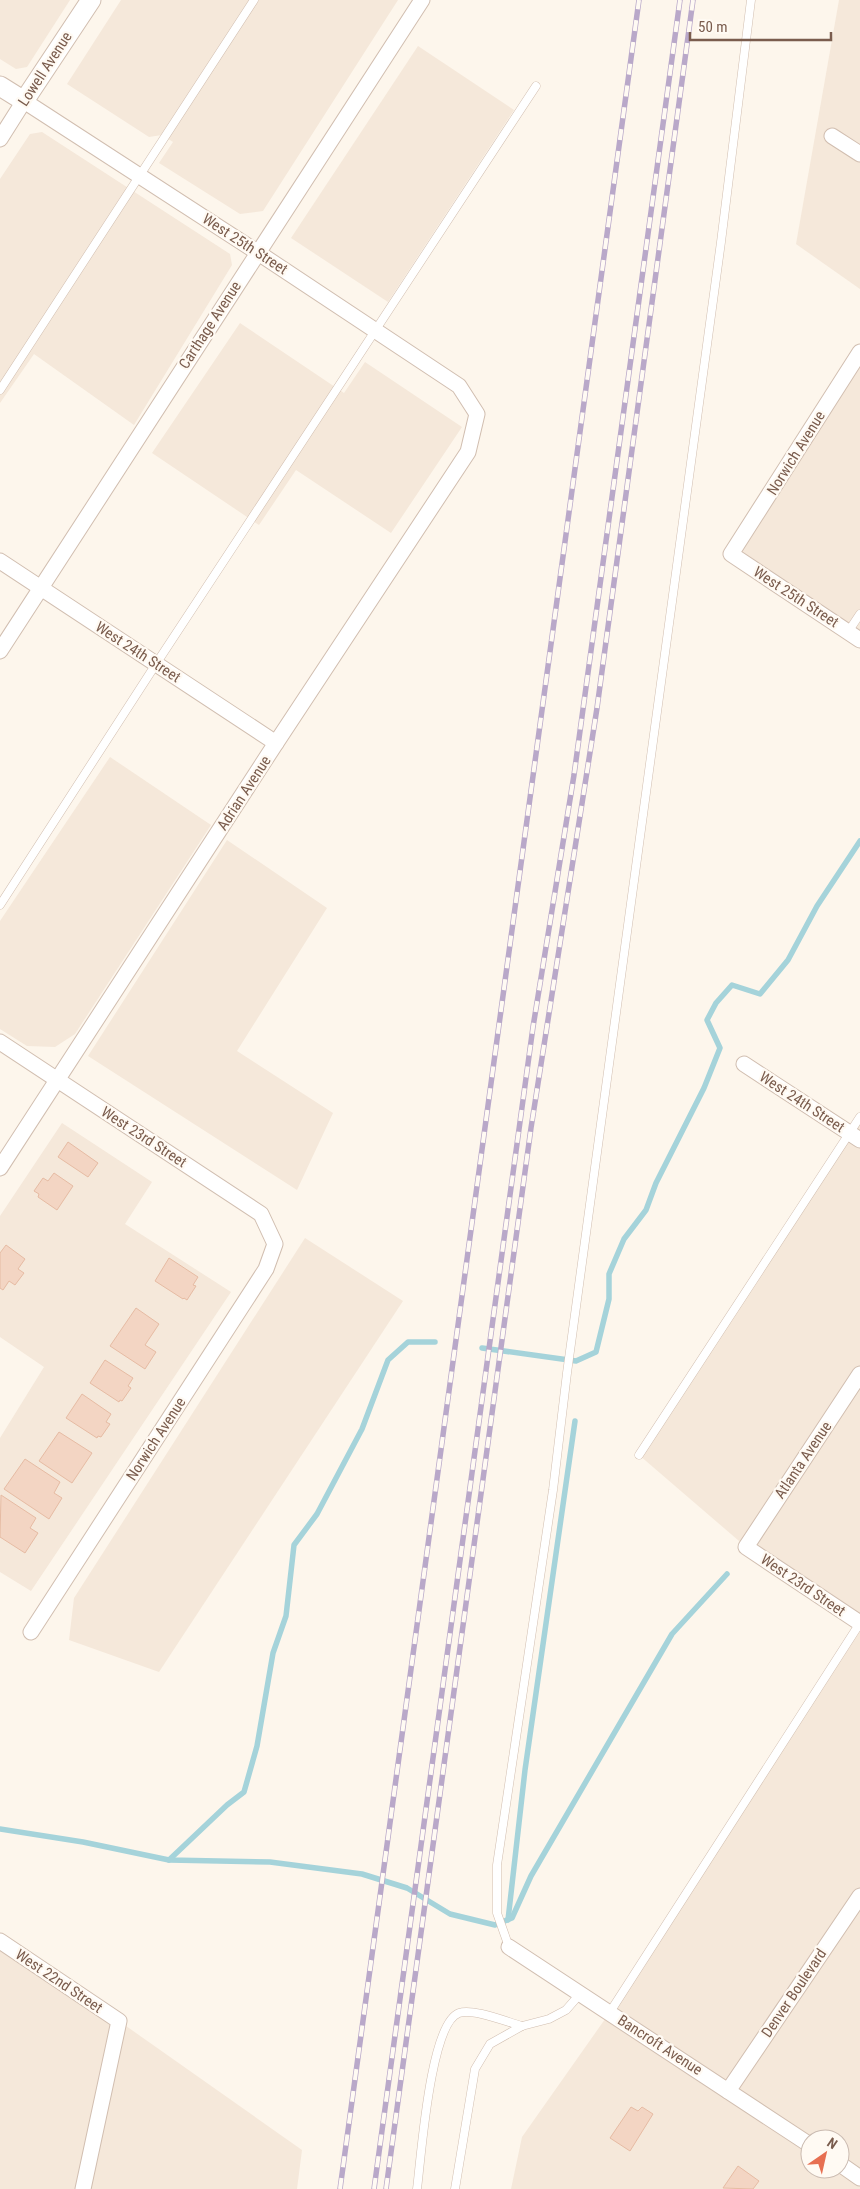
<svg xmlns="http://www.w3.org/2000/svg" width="860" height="2189" viewBox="0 0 860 2189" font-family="'Roboto Condensed',sans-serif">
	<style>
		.residential { fill: #f5e8da; fill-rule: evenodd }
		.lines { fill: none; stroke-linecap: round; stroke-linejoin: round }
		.stream { stroke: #a5d3da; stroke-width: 5.5 }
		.building { fill: #f3d5c3; stroke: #e6bba3 }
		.service-casing { stroke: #d1beb0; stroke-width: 9 }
		.minor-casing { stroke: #d1beb0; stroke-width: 17 }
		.tertiary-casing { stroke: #d1beb0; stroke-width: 21 }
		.service { stroke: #fff; stroke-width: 8 }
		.minor { stroke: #fff; stroke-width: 15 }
		.tertiary { stroke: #fff; stroke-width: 19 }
		.rail-casing { stroke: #b9a8c9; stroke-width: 5.5 }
		.rail { stroke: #fffaf3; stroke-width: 4; stroke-dasharray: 11; stroke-linecap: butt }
		.labels { text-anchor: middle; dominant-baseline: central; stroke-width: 4.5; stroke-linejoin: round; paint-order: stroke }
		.street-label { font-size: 15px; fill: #7a5c4d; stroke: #fffaf3 }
	</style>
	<rect width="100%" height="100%" fill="#fdf6ec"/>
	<!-- residential -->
	<g class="residential">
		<polygon points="0,0 70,0 27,67 16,69 0,59"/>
		<polygon points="121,0 398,0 263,211 240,214 159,163 173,142 162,135 149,137 67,84"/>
		<polygon points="839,0 860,0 860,289 796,244"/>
		<polygon points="418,46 514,110 388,302 291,238"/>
		<polygon points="42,132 230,254 232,265 134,425 34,354 0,403 0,179 30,134"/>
		<polygon points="240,323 344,393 365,362 462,427 391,533 296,470 259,525 152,453"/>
		<polygon points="860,352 860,639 731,554"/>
		<polygon points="110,757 211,825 75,1034 55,1047 27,1046 0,1029 0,921"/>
		<polygon points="227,840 327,908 237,1051 333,1113 297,1190 88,1056"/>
		<polygon points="860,1117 860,1623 746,1547 639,1455"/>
		<polygon points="62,1123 152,1182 125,1224 231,1292 31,1591 0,1572 0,1438 44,1367 0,1337 0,1216"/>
		<polygon points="305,1238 403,1301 159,1672 69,1640 74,1598"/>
		<path d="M 860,1623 L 860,2189 L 511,2189 L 522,2137 L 610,2012 ZM 810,2139 L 840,2139 L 840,2169 L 810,2169 Z"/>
		<polygon points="0,1941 119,2021 302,2150 297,2189 0,2189"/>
	</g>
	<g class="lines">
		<!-- stream -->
		<g class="stream">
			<polyline points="482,1348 576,1361 596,1352 609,1299 609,1274 624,1239 646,1210 656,1183 704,1088 720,1048 707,1020 716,1003 732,985 760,994 788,960 817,906 860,841"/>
			<polyline points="0,1829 83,1842 169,1860 270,1862 362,1874 407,1888 450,1914 495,1925 512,1918 531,1876 672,1634 727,1574"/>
			<polyline points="169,1860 227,1805 244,1792 257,1746 273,1653 286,1616 294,1545 317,1514 362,1429 388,1360 408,1342 435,1342"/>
			<polyline points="508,1920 525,1770 575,1421"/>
		</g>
	</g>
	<!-- building -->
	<g class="building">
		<polygon points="68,1142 98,1163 88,1177 58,1157"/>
		<polygon points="54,1173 73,1186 57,1210 38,1197 39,1194 34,1191 43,1178 48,1181"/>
		<polygon points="6,1245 25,1259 18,1269 24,1273 15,1285 9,1281 3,1290 0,1288 0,1253"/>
		<polygon points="169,1258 198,1277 193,1285 196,1286 187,1300 184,1298 183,1299 155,1281"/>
		<polygon points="136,1308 159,1324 145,1345 156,1352 145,1369 110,1346"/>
		<polygon points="105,1360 133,1378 128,1386 131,1388 122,1401 120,1400 119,1402 90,1383"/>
		<polygon points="82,1394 111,1414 106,1422 110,1424 101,1437 98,1436 97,1438 66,1418"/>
		<polygon points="59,1432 92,1453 72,1483 39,1461"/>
		<polygon points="25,1459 60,1482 54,1493 62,1498 49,1519 4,1489"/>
		<polygon points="1,1495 36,1518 30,1528 38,1533 25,1553 0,1537"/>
		<polygon points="631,2107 638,2111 642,2107 653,2114 630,2151 610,2138"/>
		<polygon points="738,2166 759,2181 753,2189 723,2188"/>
	</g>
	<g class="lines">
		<!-- service casing -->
		<g class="service-casing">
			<g id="service">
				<polyline points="0,390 254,0"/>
				<polyline points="848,632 860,614"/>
				<polyline points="0,905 156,664 536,86"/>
				<polyline points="639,1455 860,1117"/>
				<polyline points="509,1947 497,1913 497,1865 553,1490 567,1373 721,242 751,0"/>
				<polyline points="610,2012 860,1623"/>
				<path d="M 417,2189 C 421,2159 430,2023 459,2013 C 473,2008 507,2022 522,2026"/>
				<polyline points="455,2189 475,2069 490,2044 522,2026 549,2019 566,2010 580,1994"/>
			</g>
		</g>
		<!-- minor casing -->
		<g class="minor-casing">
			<g id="minor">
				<polyline points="832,136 860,154"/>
				<polyline points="0,139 24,101 257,252 459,386 477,414 468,452 276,743 0,1168"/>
				<polyline points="860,352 731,554 860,640"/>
				<polyline points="0,561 276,743"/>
				<polyline points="0,651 422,0"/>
				<polyline points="0,1042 261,1214 275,1244 266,1269 31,1632"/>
				<polyline points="744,1064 860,1140"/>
				<polyline points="860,1374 746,1547 860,1623"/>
				<polyline points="0,1941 119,2021 83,2189"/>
				<polyline points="509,1947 810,2145"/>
				<polyline points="728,2091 860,1896"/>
				<polyline points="840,2164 860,2178"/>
			</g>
		</g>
		<!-- tertiary casing -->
		<g class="tertiary-casing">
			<polyline id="tertiary" points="0,86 24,101 91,0"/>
		</g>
		<!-- service -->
		<use href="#service" class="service"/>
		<!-- minor -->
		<use href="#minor" class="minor"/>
		<!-- tertiary -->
		<use href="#tertiary" class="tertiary"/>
		<!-- rail casing -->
		<g class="rail-casing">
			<g id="rail">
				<polyline points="340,2189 639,0"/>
				<polyline points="374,2189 533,1027 574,775 680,0"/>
				<polyline points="386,2189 531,1128 597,708 693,0"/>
			</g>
		</g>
		<!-- rail -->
		<use href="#rail" class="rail"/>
	</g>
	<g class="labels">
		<!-- street labels -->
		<g class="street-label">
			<text transform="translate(45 69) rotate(-57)">Lowell Avenue</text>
			<text transform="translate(245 244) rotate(33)">West 25th Street</text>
			<text transform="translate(210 325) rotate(-57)">Carthage Avenue</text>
			<text transform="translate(796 453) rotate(-58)">Norwich Avenue</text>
			<text transform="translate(796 597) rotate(33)">West 25th Street</text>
			<text transform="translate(138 652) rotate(33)">West 24th Street</text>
			<text transform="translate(244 793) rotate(-57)">Adrian Avenue</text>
			<text transform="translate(802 1102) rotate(33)">West 24th Street</text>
			<text transform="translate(144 1137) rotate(33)">West 23rd Street</text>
			<text transform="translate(156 1439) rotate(-57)">Norwich Avenue</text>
			<text transform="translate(803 1460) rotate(-56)">Atlanta Avenue</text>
			<text transform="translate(803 1585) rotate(34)">West 23rd Street</text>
			<text transform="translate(59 1981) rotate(34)">West 22nd Street</text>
			<text transform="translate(794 1993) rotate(-56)">Denver Boulevard</text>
			<text transform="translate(660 2045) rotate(33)">Bancroft Avenue</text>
		</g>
	</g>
	<!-- north arrow -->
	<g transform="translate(825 2154) rotate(34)"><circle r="24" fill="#fffaf3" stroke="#cabbb1"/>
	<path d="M0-4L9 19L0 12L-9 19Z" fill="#e76f51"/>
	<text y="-8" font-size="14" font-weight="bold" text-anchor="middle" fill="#7a5c4d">N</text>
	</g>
	<!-- scale -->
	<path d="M690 32v8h141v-8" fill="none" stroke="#7a5c4d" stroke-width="2.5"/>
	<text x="698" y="32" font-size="15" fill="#7a5c4d" stroke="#fffaf3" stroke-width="4" paint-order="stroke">50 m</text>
</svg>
